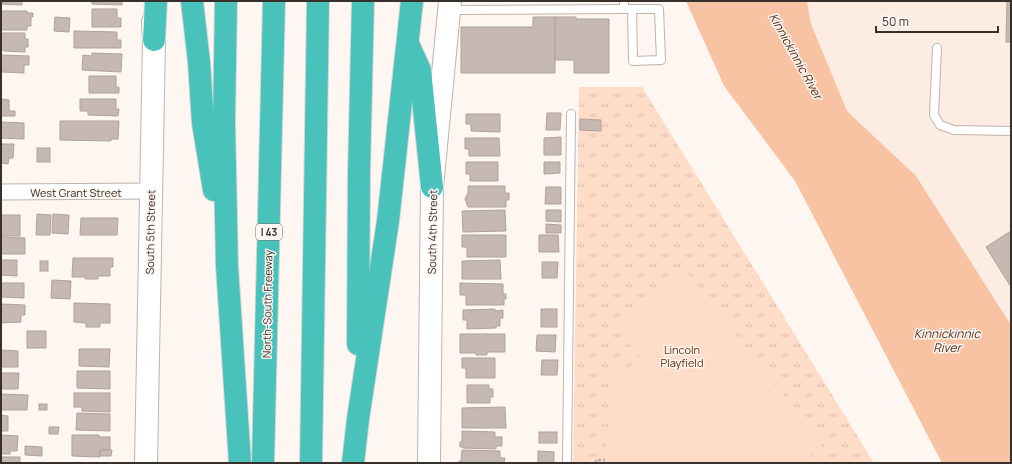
<svg xmlns="http://www.w3.org/2000/svg" width="1012" height="464" viewBox="0 0 1012 464" font-family="Manrope,sans-serif">
	<style>
		.built { fill: #fdece2 }
		.park { fill: url(#park-tufts) }
		.garden { fill: #fedcc8 }
		.water { fill: #f8c3a3 }
		.building { fill: #c6b9b1; stroke: #afa29b }
		.lines { fill: none; stroke-linecap: round; stroke-linejoin: round }
		.lane-casing { stroke: #c0b3ab; stroke-width: 10 }
		.street-casing { stroke: #c0b3ab; stroke-width: 17 }
		.secondary-casing { stroke: #c0b3ab; stroke-width: 24 }
		.highway-casing { stroke: #d7d6d5; stroke-width: 24 }
		.path { stroke: #b5ada9; stroke-width: 2.5; stroke-dasharray: 3 2; stroke-linecap: butt }
		.lane { stroke: #fff; stroke-width: 8 }
		.street { stroke: #fff; stroke-width: 15 }
		.secondary { stroke: #fff; stroke-width: 22 }
		.highway { stroke: #49c2bb; stroke-width: 22 }
		.labels { text-anchor: middle; dominant-baseline: central; stroke-width: 3; stroke-linejoin: round; paint-order: stroke }
		.shield { fill: #fef6f1; stroke: #736c68; stroke-width: 1 }
		.shield-label { font-size: 10px; font-weight: bold; fill: #37312e }
		.street-label { font-size: 11px; fill: #37312e; stroke: #fef6f1 }
		.park-label { font-size: 11px; fill: #612b00; stroke: #fef6f1 }
		.water-label { font-size: 12px; font-style: italic; fill: #512e18; stroke: #fef6f1 }
	</style>
	<defs>
		<pattern id="park-tufts" width="24" height="20" patternUnits="userSpaceOnUse"><rect width="24" height="20" fill="#fedcc8"/><path d="M3 7l-1-3M5 7V3M7 7l1-3M15 17l-1-3M17 17v-4M19 17l1-3" fill="none" stroke="#dabdac"/></pattern>
	</defs>
	<rect width="100%" height="100%" fill="#fef6f1"/>
	<!-- built -->
	<polygon class="built" points="807,1 1011,1 1011,325 916,176 847,111 811,24"/>
	<!-- park -->
	<polygon class="park" points="579,87 642,87 874,463 573,463"/>
	<!-- garden -->
	<polygon class="garden" points="686,271 823,446 801,463 605,463 606,455 611,377 642,360 615,325"/>
	<!-- water -->
	<polygon class="water" points="686,1 807,1 811,24 847,111 916,176 1011,325 1011,463 942,463 795,181 724,86"/>
	<!-- building -->
	<g class="building">
		<polygon points="1,1 22,1 22,5 1,4"/>
		<polygon points="92,1 122,1 122,5 92,4"/>
		<polygon points="1007,1 1011,1 1011,42 1006,42"/>
		<polygon points="92,9 117,9 117,18 121,18 121,27 92,27"/>
		<polygon points="1,11 27,11 27,13 33,13 33,17 31,17 31,26 27,26 27,30 1,30"/>
		<polygon points="55,17 70,18 69,32 54,31"/>
		<polygon points="533,17 555,17 555,73 461,73 461,27 533,27"/>
		<polygon points="555,17 576,17 576,19 609,19 609,73 574,73 574,60 555,60"/>
		<polygon points="74,31 117,32 117,40 121,40 121,48 74,48"/>
		<polygon points="1,33 25,33 25,39 28,39 28,47 25,47 25,52 4,51 4,50 1,50"/>
		<polygon points="92,53 122,54 121,72 82,70 83,55 92,56"/>
		<polygon points="1,55 29,56 29,65 24,65 24,73 1,72"/>
		<polygon points="89,76 116,76 116,87 119,87 119,93 89,93"/>
		<polygon points="1,99 9,100 9,111 15,111 15,116 1,116"/>
		<polygon points="80,99 116,99 116,109 119,109 118,116 88,115 88,111 80,111"/>
		<polygon points="547,113 561,113 560,130 546,130"/>
		<polygon points="466,114 500,114 500,132 471,131 471,124 466,124"/>
		<polygon points="580,119 601,120 601,131 580,130"/>
		<polygon points="60,121 119,121 118,139 111,139 111,141 60,140"/>
		<polygon points="1,122 24,123 24,139 1,138"/>
		<polygon points="561,137 561,155 544,155 544,138"/>
		<polygon points="465,138 499,138 500,156 469,156 469,149 465,149"/>
		<polygon points="1,144 14,144 13,158 9,158 8,164 1,163"/>
		<rect x="37" y="148" width="13" height="14"/>
		<polygon points="466,162 498,162 498,181 470,181 470,174 466,174"/>
		<polygon points="544,162 560,162 560,173 544,174"/>
		<polygon points="468,186 505,186 505,193 509,193 509,200 506,200 506,207 468,207 465,199 468,193"/>
		<polygon points="546,187 561,187 561,204 545,204"/>
		<polygon points="505,210 506,231 463,232 462,211"/>
		<polygon points="546,210 561,210 561,222 546,221"/>
		<polygon points="37,214 51,215 50,235 36,235"/>
		<polygon points="53,214 69,215 68,234 52,233"/>
		<rect x="1" y="215" width="19" height="21"/>
		<polygon points="81,218 118,218 117,235 80,235"/>
		<polygon points="546,224 561,225 561,233 546,233"/>
		<polygon points="1011,231 1011,287 986,247"/>
		<polygon points="462,235 506,235 506,257 467,257 467,247 462,247"/>
		<polygon points="539,235 558,235 559,252 539,252"/>
		<polygon points="1,237 25,238 25,254 1,254"/>
		<polygon points="73,258 113,258 113,267 110,267 110,276 98,276 98,279 85,279 85,277 72,277"/>
		<polygon points="1,260 17,260 17,276 1,275"/>
		<polygon points="500,260 501,279 462,279 462,261"/>
		<rect x="40" y="261" width="8" height="10"/>
		<polygon points="542,262 558,262 557,278 542,278"/>
		<polygon points="52,280 71,281 70,299 51,298"/>
		<polygon points="1,283 24,283 24,298 1,297"/>
		<polygon points="460,283 503,284 503,294 506,294 506,299 504,299 504,305 466,305 466,295 460,295"/>
		<polygon points="74,303 110,304 110,323 100,323 100,327 86,327 86,323 74,322"/>
		<polygon points="1,304 25,305 25,315 21,315 21,322 1,323"/>
		<polygon points="495,309 495,311 503,310 503,318 500,318 500,326 496,326 496,328 467,329 467,320 463,320 463,310"/>
		<rect x="541" y="309" width="16" height="18"/>
		<rect x="27" y="331" width="19" height="17"/>
		<polygon points="460,334 505,334 505,352 487,352 487,355 476,355 476,353 460,353"/>
		<polygon points="537,335 556,335 555,352 536,351"/>
		<polygon points="79,349 110,349 109,367 79,366"/>
		<polygon points="1,350 18,351 18,367 1,367"/>
		<polygon points="462,358 495,358 495,378 466,378 466,368 462,368"/>
		<polygon points="542,360 558,360 557,375 541,375"/>
		<polygon points="77,371 110,371 110,389 77,388"/>
		<polygon points="1,373 19,373 18,389 1,389"/>
		<polygon points="467,385 489,385 489,389 493,389 493,397 490,397 490,403 467,403"/>
		<polygon points="74,393 110,393 110,412 82,411 82,407 74,407"/>
		<polygon points="1,394 28,395 27,410 1,410"/>
		<rect x="39" y="404" width="8" height="6"/>
		<polygon points="505,407 506,428 462,428 462,408"/>
		<polygon points="77,413 110,414 110,431 76,430"/>
		<polygon points="1,415 8,416 8,431 1,431"/>
		<polygon points="49,427 59,427 58,434 49,434"/>
		<polygon points="462,431 495,432 495,437 502,437 502,446 496,446 496,449 463,448 463,447 460,447 460,442 462,442"/>
		<rect x="539" y="432" width="18" height="11"/>
		<polygon points="1,435 18,436 17,451 10,451 10,454 1,454"/>
		<polygon points="72,435 99,435 99,437 110,437 110,450 100,450 100,457 72,456"/>
		<polygon points="25,446 42,447 42,456 25,455"/>
		<polygon points="100,450 112,450 111,456 100,456"/>
		<polygon points="462,450 500,451 500,458 505,458 504,463 459,463 459,461 461,461"/>
		<polygon points="538,451 554,452 554,463 538,463"/>
		<rect x="1" y="457" width="19" height="6"/>
	</g>
	<g class="lines">
		<!-- lane casing -->
		<g class="lane-casing">
			<g id="lane">
				<polyline points="624,1 624,9"/>
				<polyline points="450,10 624,9 659,9 661,60 633,61 632,9"/>
				<polyline points="937,48 934,115 940,125 954,130 1011,131"/>
				<polyline points="567,463 571,114"/>
			</g>
		</g>
		<!-- street casing -->
		<g class="street-casing">
			<polyline id="street" points="1,192 151,191"/>
		</g>
		<!-- secondary casing -->
		<g class="secondary-casing">
			<g id="secondary">
				<polyline points="146,463 154,40 153,22"/>
				<polyline points="429,463 432,187 450,1"/>
			</g>
		</g>
		<!-- highway casing -->
		<g class="highway-casing">
			<g id="highway">
				<polyline points="192,1 199,62 203,123 214,190"/>
				<polyline points="226,1 224,121 227,266 240,463"/>
				<polyline points="154,40 156,1"/>
				<polyline points="409,46 420,70 432,187"/>
				<polyline points="358,344 359,172 363,1"/>
				<polyline points="263,463 274,1"/>
				<polyline points="311,463 318,1"/>
				<polyline points="353,463 358,419 388,221 412,1"/>
			</g>
		</g>
		<!-- path -->
		<polyline class="path" points="596,463 596,460 605,460"/>
		<!-- lane -->
		<use href="#lane" class="lane"/>
		<!-- street -->
		<use href="#street" class="street"/>
		<!-- secondary -->
		<use href="#secondary" class="secondary"/>
		<!-- highway -->
		<use href="#highway" class="highway"/>
	</g>
	<g class="labels">
		<!-- shield labels -->
		<rect class="shield" x="256" y="224" width="26" height="16" rx="3"/>
		<g class="shield-label">
			<text x="269" y="232">I 43</text>
		</g>
		<!-- street labels -->
		<g class="street-label">
			<text x="76" y="192">West Grant Street</text>
			<text transform="translate(150 232) rotate(-89)">South 5th Street</text>
			<text transform="translate(432 232) rotate(-89)">South 4th Street</text>
			<text transform="translate(267 304) rotate(-89)">North-South Freeway</text>
		</g>
		<!-- park labels -->
		<g class="park-label">
			<text x="682" y="349">Lincoln<tspan x="682" dy="13">Playfield</tspan></text>
		</g>
		<!-- water labels -->
		<g class="water-label">
			<text transform="translate(796 56) rotate(61)">Kinnickinnic River</text>
			<text x="947" y="333">Kinnickinnic<tspan x="947" dy="14">River</tspan></text>
		</g>
	</g>
	<!-- border -->
	<rect width="1012" height="464" fill="none" stroke="#37312e" stroke-width="4"/>
	<!-- scale -->
	<path d="M876 26v6h122v-6" fill="none" stroke="#37312e" stroke-width="2"/>
	<text x="882" y="26" font-size="12" fill="#37312e" stroke="#fef6f1" stroke-width="3" paint-order="stroke">50 m</text>
</svg>
